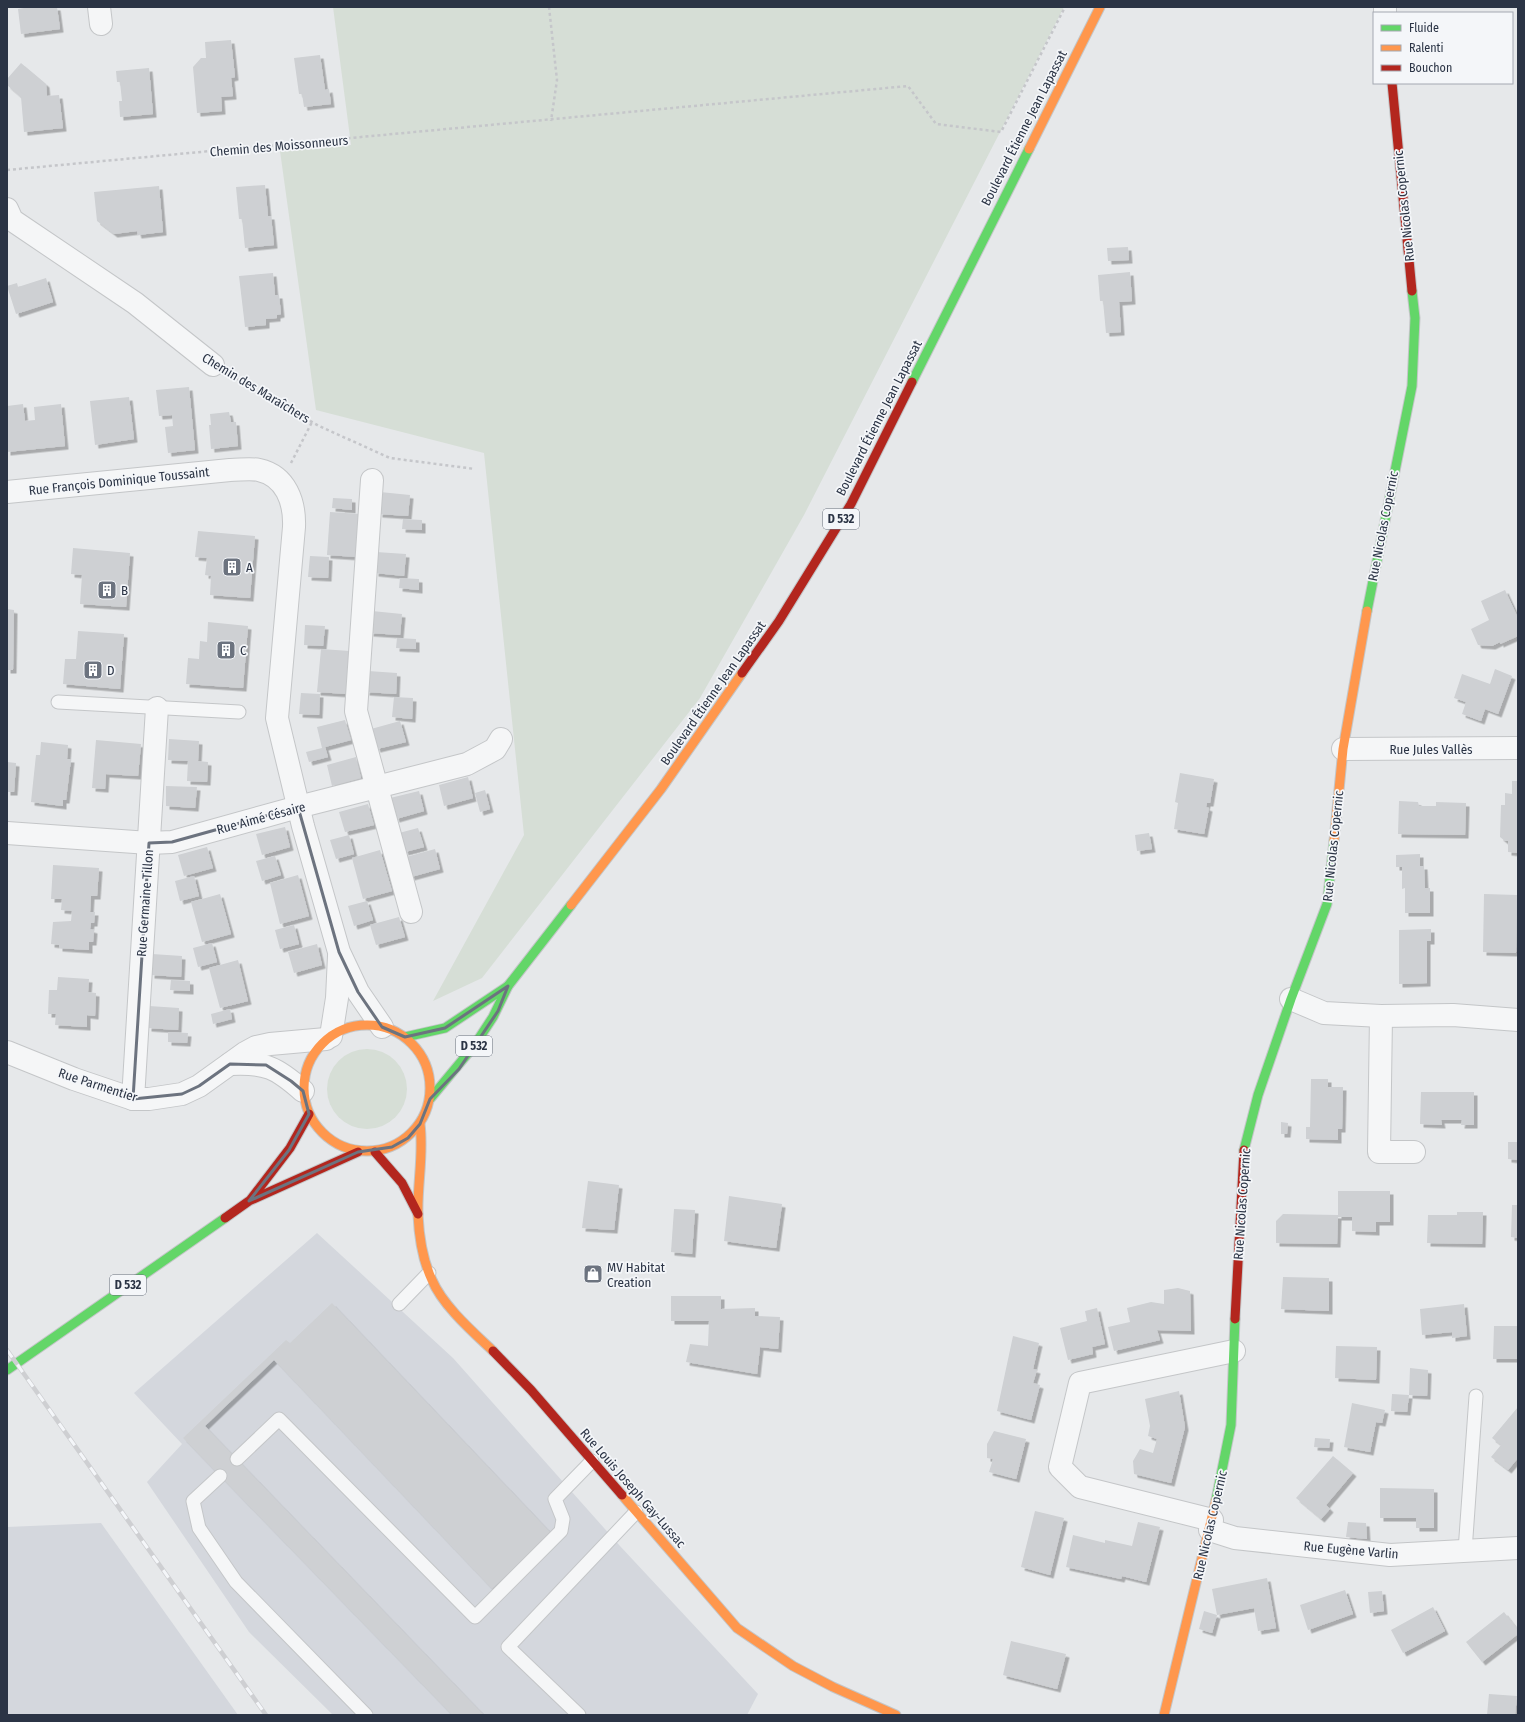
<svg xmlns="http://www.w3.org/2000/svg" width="1525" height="1722" viewBox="0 0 1525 1722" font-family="'Fira Sans Condensed',sans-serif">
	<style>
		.built { fill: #d4d7dd }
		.green { fill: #d6ded6 }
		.building { fill: #ced0d3; filter: url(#shadow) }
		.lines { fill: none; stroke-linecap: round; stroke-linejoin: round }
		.lane-casing { stroke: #c4c6c8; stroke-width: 15 }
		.street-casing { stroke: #c4c6c8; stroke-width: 24 }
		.fast-casing { stroke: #c4c6c8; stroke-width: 11 }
		.slow-casing { stroke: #c4c6c8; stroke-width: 11 }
		.jam-casing { stroke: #c4c6c8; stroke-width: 11 }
		.path { stroke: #c5c6ca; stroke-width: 2.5; stroke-dasharray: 3 3; stroke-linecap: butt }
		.lane { stroke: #f5f6f7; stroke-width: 13 }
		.street { stroke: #f5f6f7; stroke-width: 22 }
		.fast { stroke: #63d668; stroke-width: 9 }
		.slow { stroke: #ff974d; stroke-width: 9 }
		.jam { stroke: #b3261e; stroke-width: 9 }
		.rail-casing { stroke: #cecfd2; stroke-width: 4.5 }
		.rail { stroke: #f4f6f9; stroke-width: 3; stroke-dasharray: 9; stroke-linecap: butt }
		.marked { fill: none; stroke: #6c737f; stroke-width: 3; stroke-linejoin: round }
		.labels { text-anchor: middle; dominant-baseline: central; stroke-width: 3.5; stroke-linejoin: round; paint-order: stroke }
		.shield { fill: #f4f6f9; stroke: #676e7b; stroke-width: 1 }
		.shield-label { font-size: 12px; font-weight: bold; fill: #2b3445 }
		.street-label { font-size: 13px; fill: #2b3445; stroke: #f4f6f9 }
		.poi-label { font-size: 13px; fill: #2b3445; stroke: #f4f6f9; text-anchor: start }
	</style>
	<defs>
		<filter id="shadow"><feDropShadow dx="3.5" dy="3.5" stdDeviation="0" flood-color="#0004"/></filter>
	</defs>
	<rect width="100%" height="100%" fill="#e6e8ea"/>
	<!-- built -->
	<g class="built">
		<polygon points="317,1233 453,1358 620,1546 758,1694 747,1715 333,1715 249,1632 147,1482 182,1444 134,1393"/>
		<polygon points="101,1523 238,1715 7,1715 7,1527"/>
	</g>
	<!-- green -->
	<g class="green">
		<polygon points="333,7 1064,7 804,515 700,698 482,978 433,1001 524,835 484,453 316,410 280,151 351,145"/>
		<circle cx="367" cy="1089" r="40"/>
	</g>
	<!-- building -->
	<g class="building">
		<polygon points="30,7 57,7 60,29 21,34 18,9"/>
		<polygon points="231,40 235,77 231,78 233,96 221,97 222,111 197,113 193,67 201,58 206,58 205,42"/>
		<polygon points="320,55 325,90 329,89 331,104 304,107 302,94 299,94 294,58"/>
		<polygon points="21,63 46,84 47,96 59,95 63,128 24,132 21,97 7,85 7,79"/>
		<polygon points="149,68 153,114 120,117 119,101 122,101 120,82 117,82 116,71"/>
		<polygon points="265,185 268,216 271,216 274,245 245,248 242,219 239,219 236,187"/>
		<polygon points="159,186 163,232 138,235 137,231 114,234 97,221 94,192"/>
		<polygon points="1128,247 1129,260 1108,261 1107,248"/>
		<polygon points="1130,272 1132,301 1119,302 1121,332 1106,333 1103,301 1100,301 1098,275"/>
		<polygon points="273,273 275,295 279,295 281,314 277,315 277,318 266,319 266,325 245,327 239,276"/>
		<polygon points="46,278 53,302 16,314 7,286 17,283 18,287"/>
		<polygon points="189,387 195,450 168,453 165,427 173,426 172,415 159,416 156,390"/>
		<polygon points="129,397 134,439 95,445 90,401"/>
		<polygon points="23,404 25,421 35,420 34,407 61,404 65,446 7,452 7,406"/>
		<polygon points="229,412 231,422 236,422 238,446 211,449 209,425 211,425 210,414"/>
		<polygon points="380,492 410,495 408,516 379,514"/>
		<polygon points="333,498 352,499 352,510 332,508"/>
		<polygon points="330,512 360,514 357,557 327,555"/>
		<polygon points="403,519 422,520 422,530 402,529"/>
		<polygon points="198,531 255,536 250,598 210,595 211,576 205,575 207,558 195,557"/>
		<polygon points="73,548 130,553 126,607 80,604 82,575 71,574"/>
		<polygon points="376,552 406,554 404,576 375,573"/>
		<polygon points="310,556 329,557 328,578 308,577"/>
		<polygon points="400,578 419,579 419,590 399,588"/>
		<polygon points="1505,590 1518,618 1518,636 1500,644 1500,642 1492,646 1478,645 1471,629 1489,620 1481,601"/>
		<polygon points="7,609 14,610 13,670 7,670"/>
		<polygon points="372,611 402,614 400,635 370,633"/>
		<polygon points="208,622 248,626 243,688 186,684 188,658 199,659 200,641 207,642"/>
		<polygon points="305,625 325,626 323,646 304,645"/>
		<polygon points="78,631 124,634 120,689 63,684 65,659 76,659"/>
		<polygon points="397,638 416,639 416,649 396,648"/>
		<polygon points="321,649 350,651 347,694 317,692"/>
		<polygon points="1495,669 1512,676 1498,714 1485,709 1481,721 1462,714 1466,702 1454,698 1462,674 1490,684"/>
		<polygon points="368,671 397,673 396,694 366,692"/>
		<polygon points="301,693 320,694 319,715 299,714"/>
		<polygon points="394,697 413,698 412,719 392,717"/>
		<polygon points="345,720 351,740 325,747 328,757 309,762 306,752 322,748 317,727"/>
		<polygon points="400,721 406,742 377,749 371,729"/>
		<polygon points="169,739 199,741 198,761 208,762 207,782 187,781 188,761 168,760"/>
		<polygon points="96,740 141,744 138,776 106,774 105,789 92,788"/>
		<polygon points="41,742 68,745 67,759 71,759 66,800 63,800 63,806 31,802 36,755 40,755"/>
		<polygon points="356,757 361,778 332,786 327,765"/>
		<polygon points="7,762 16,763 14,792 7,792"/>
		<polygon points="1180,773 1214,779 1210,803 1207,803 1206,807 1209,808 1204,834 1174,829 1178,803 1175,802"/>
		<polygon points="468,777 473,798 444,806 439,785"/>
		<polygon points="1512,781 1518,781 1518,853 1508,852 1508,841 1505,841 1500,837 1501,805 1505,805 1505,793 1512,794"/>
		<polygon points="166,786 197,787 195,808 166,806"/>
		<polygon points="485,790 490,809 480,812 475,793"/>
		<polygon points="419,791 424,811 396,819 390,798"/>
		<polygon points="1399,801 1418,802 1419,806 1436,806 1436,802 1466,803 1465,835 1398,834"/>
		<polygon points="368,804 374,825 345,832 339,812"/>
		<polygon points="285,827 290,847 262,855 256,834"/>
		<polygon points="418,828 424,847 405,852 399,833"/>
		<polygon points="1149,833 1152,849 1137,851 1135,835"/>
		<polygon points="349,835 354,854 336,859 330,840"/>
		<polygon points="207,847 213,868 184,876 178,855"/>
		<polygon points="435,849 440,869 411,877 406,857"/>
		<polygon points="380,850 392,891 363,899 352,858"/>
		<polygon points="1420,854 1420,866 1424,866 1425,888 1430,888 1430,913 1405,913 1405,888 1402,889 1402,867 1396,867 1396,855"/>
		<polygon points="275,856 281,875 262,881 256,861"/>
		<polygon points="53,865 99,868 97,896 91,896 90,912 95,912 94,923 91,923 90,929 94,930 93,942 89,942 89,950 59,948 59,945 51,944 53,922 71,921 72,911 61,910 62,899 51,899"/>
		<polygon points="298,875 309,916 280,924 270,883"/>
		<polygon points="194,876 199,896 180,901 175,881"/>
		<polygon points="220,894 231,934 202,942 191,902"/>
		<polygon points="1484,894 1517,895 1516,953 1483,952"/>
		<polygon points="367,901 373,920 354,926 348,906"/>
		<polygon points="399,917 405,937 376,945 370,925"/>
		<polygon points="294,925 299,944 280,949 275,930"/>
		<polygon points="1431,929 1431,941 1427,941 1427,983 1399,984 1399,930"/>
		<polygon points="212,943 217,962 198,967 193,948"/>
		<polygon points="317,944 322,965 294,973 288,952"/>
		<polygon points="152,954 182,956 181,977 151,975"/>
		<polygon points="238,960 248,1001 220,1008 209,968"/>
		<polygon points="58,977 89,979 88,992 96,993 95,1016 87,1015 87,1027 55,1025 56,1014 48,1014 49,990 57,990"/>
		<polygon points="171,980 190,981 190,991 170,990"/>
		<polygon points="149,1006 179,1008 178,1030 148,1028"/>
		<polygon points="230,1009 232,1019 213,1024 211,1014"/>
		<polygon points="168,1032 188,1033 187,1043 168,1042"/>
		<polygon points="1311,1079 1328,1079 1328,1087 1343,1087 1342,1129 1338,1129 1338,1140 1306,1139 1306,1127 1310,1127"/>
		<polygon points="1421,1092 1474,1092 1474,1125 1461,1125 1462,1120 1441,1120 1442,1125 1420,1124"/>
		<polygon points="1281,1122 1288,1123 1287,1134 1281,1134"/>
		<polygon points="1508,1142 1518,1142 1518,1160 1508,1159"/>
		<polygon points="588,1181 619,1185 614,1230 582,1228"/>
		<polygon points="1338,1191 1390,1191 1390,1222 1376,1222 1376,1232 1352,1231 1352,1217 1338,1217 1337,1244 1276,1243 1276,1221 1283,1214 1338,1215"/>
		<polygon points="729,1196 782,1204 776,1248 724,1241"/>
		<polygon points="1512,1205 1518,1205 1518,1238 1511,1237"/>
		<polygon points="674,1209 695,1210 692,1254 671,1252"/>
		<polygon points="1457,1212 1483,1212 1482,1244 1427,1243 1428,1215 1457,1215"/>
		<polygon points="1283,1277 1329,1278 1329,1311 1281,1309"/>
		<polygon points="1178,1288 1190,1291 1191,1331 1157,1330 1160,1340 1114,1351 1108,1327 1130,1322 1127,1308 1151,1302 1164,1304 1164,1290"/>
		<polygon points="671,1296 721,1296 721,1309 755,1308 755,1316 780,1317 778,1349 760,1347 757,1374 686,1362 690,1344 708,1346 709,1321 671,1321"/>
		<polygon points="332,1303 551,1533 492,1589 274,1360 205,1426 484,1715 452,1715 183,1438 286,1340 290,1343"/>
		<polygon points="1464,1304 1467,1336 1452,1338 1452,1332 1422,1335 1420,1309"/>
		<polygon points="1097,1308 1105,1344 1092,1347 1093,1354 1068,1360 1060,1328 1087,1321 1085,1311"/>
		<polygon points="1494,1326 1518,1326 1518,1359 1493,1359"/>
		<polygon points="1013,1336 1039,1343 1033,1369 1037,1370 1033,1383 1040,1385 1031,1420 997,1411"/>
		<polygon points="1336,1346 1377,1347 1376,1380 1335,1378"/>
		<polygon points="1410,1368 1428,1370 1427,1396 1409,1395 1407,1412 1391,1411 1392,1394 1409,1395"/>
		<polygon points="1179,1391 1185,1427 1171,1483 1134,1474 1133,1461 1140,1449 1153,1453 1157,1439 1148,1436 1150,1426 1145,1399"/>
		<polygon points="1352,1403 1385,1410 1382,1423 1376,1422 1370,1452 1344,1447"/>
		<polygon points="1518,1407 1518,1458 1508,1470 1491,1457 1501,1445 1492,1438"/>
		<polygon points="994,1431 1026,1439 1016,1479 989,1472 993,1459 987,1458 987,1444"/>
		<polygon points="1315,1438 1330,1439 1329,1448 1314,1447"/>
		<polygon points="1333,1456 1353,1473 1326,1505 1330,1509 1321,1519 1296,1498"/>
		<polygon points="1380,1488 1434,1489 1434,1528 1416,1528 1416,1518 1380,1518"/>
		<polygon points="1035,1511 1064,1518 1050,1575 1021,1567"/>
		<polygon points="1138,1522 1160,1527 1146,1582 1122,1576 1121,1579 1066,1567 1073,1535 1105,1543 1105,1540 1132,1546"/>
		<polygon points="1348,1522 1366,1523 1367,1539 1346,1537"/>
		<polygon points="1267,1578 1276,1628 1258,1631 1254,1608 1217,1615 1212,1589"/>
		<polygon points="1345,1590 1353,1614 1308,1630 1300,1605"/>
		<polygon points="1382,1591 1384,1611 1370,1613 1368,1592"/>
		<polygon points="1433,1607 1445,1631 1403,1653 1391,1630"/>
		<polygon points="1204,1611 1217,1615 1212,1633 1199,1629"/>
		<polygon points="1504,1612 1518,1630 1518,1634 1482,1662 1466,1642"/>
		<polygon points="1011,1641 1066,1654 1057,1689 1003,1675"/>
		<polygon points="1489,1694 1517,1696 1515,1715 1487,1715"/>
	</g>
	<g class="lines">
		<!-- lane casing -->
		<g class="lane-casing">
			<g id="lane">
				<polyline points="58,702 239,712"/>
				<polyline points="399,1304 429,1273"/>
				<polyline points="237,1459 279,1419 475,1617 561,1531 563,1519 555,1499 592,1461"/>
				<polyline points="220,1476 193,1501 199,1528 236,1582 366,1715"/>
				<polyline points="1465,1551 1476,1396"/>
				<polyline points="579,1715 508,1647 636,1512"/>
			</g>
		</g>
		<!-- street casing -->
		<g class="street-casing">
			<g id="street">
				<polyline points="99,7 101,24"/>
				<polyline points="1385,7 1385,13"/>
				<polyline points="7,209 12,220 135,303 213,365"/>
				<polyline points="372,480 356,711 411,912"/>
				<path d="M 7,492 L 230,470 C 240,470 250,468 259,470 C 286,476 295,502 294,527 L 277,718 L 303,826 L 339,952 L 358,992 L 382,1027"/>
				<polyline points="1343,749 1518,748"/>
				<polyline points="7,833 149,843 172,842 298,807 467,764 495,749 501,739"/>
				<polyline points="1291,999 1324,1013 1381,1016 1453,1015 1518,1020"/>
				<polyline points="1381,1016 1379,1152 1414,1152"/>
				<polyline points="331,1036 337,998 339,956"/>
				<polyline points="7,1052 74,1079 133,1099 149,1099 182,1094 199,1086 245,1053 256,1047 270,1044 326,1039"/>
				<path d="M 230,1064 C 266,1062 277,1068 303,1091"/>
				<polyline points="133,1099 157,708"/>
				<polyline points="1212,1520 1080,1487 1060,1467 1080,1383 1234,1351"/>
				<polyline points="1210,1530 1235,1538 1390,1555 1518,1548"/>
			</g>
		</g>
		<!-- fast casing -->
		<g class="fast-casing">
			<g id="fast">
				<polyline points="912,382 1029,149"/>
				<polyline points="1367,611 1412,386 1415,318 1412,291"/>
				<polyline points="405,1037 445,1028 508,986"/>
				<polyline points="430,1099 474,1046 493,1017 508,986 571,905"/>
				<polyline points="1244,1150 1258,1095 1291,999 1327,904 1334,841"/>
				<polyline points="7,1370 225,1218"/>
				<polyline points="1216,1500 1231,1425 1235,1319"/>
			</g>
		</g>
		<!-- slow casing -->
		<g class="slow-casing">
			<g id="slow">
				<polyline points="1029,149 1100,7"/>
				<polyline points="1334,841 1343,749 1367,611"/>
				<polyline points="571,905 661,789 742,673"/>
				<circle cx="367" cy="1088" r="63"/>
				<path d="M 420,1124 C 424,1155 417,1184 418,1215 C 419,1236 423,1261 432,1280 C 443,1306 473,1332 493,1351"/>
				<polyline points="622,1495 737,1628 793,1666 833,1687 896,1715"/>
				<polyline points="1164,1715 1216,1500"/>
			</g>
		</g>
		<!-- jam casing -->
		<g class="jam-casing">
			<g id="jam">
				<polyline points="1392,83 1412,291"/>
				<polyline points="742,673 779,621 851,504 912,382"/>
				<polyline points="375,1152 402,1183 418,1214"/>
				<polyline points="251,1199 290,1148 309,1114"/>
				<polyline points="225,1218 249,1201 358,1152"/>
				<polyline points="1235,1319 1244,1150"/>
				<polyline points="493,1351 531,1390 622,1495"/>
			</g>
		</g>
		<!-- path -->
		<g class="path">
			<polyline points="549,7 557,80 551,121"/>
			<polyline points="7,170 908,86 936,124 1001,132 1065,7"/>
			<polyline points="232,376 319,426 390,458 475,469"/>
			<polyline points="291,463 312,422"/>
		</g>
		<!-- lane -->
		<use href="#lane" class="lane"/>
		<!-- street -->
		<use href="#street" class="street"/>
		<!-- fast -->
		<use href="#fast" class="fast"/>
		<!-- slow -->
		<use href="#slow" class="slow"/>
		<!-- jam -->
		<use href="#jam" class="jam"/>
		<!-- rail casing -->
		<g class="rail-casing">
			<polyline id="rail" points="7,1350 266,1715"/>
		</g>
		<!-- rail -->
		<use href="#rail" class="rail"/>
	</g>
	<!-- marked area -->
	<path class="marked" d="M 298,807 L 339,952 L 358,992 L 382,1027 L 405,1037 L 445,1028 L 508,986 L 498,1011 L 459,1069 L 430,1099 L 420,1124 L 408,1138 L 392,1147 L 358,1152 L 249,1201 L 289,1150 L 309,1114 L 303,1091 L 291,1081 L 266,1065 L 230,1064 L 199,1086 L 182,1094 L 133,1099 L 149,843 L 172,842 Z"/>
	<!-- icons -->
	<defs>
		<g id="building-square" transform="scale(1)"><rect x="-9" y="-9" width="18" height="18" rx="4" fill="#6c737f" stroke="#f4f6f9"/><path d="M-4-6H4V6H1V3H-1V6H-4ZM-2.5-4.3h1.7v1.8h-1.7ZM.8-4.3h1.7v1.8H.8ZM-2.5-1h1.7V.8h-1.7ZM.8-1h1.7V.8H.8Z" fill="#fff"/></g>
		<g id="shop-square" transform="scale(1)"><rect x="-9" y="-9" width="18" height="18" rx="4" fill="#6c737f" stroke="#f4f6f9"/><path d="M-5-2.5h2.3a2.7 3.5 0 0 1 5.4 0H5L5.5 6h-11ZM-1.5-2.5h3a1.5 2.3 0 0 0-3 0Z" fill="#fff"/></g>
	</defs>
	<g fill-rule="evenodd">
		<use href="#building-square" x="232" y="567"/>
		<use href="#building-square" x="107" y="590"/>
		<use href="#building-square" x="226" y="650"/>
		<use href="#building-square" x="93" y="670"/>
		<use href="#shop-square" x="593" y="1274"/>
	</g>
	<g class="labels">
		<!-- shield labels -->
		<g class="shield">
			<rect x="823" y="509" width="36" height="20" rx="3"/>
			<rect x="456" y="1036" width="36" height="20" rx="3"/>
			<rect x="110" y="1275" width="36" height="20" rx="3"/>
		</g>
		<g class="shield-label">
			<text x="841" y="519">D 532</text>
			<text x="474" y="1046">D 532</text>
			<text x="128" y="1285">D 532</text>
		</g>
		<!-- street labels -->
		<g class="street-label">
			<text transform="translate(1024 128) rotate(-63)">Boulevard Étienne Jean Lapassat</text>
			<text transform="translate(279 146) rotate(-5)">Chemin des Moissonneurs</text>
			<text transform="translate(1404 206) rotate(-96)">Rue Nicolas Copernic</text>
			<text transform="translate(256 388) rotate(31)">Chemin des Maraîchers</text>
			<text transform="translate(879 418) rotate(-63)">Boulevard Étienne Jean Lapassat</text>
			<text transform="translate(119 481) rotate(-6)">Rue François Dominique Toussaint</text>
			<text transform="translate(1383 526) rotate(-79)">Rue Nicolas Copernic</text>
			<text transform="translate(713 693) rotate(-55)">Boulevard Étienne Jean Lapassat</text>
			<text x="1431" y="749">Rue Jules Vallès</text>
			<text transform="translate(261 818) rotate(-15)">Rue Aimé Césaire</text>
			<text transform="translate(1333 846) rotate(-84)">Rue Nicolas Copernic</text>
			<text transform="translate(145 903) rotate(-86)">Rue Germaine Tillon</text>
			<text transform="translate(98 1085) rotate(18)">Rue Parmentier</text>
			<text transform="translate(1242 1204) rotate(-86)">Rue Nicolas Copernic</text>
			<text transform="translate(633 1488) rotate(49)">Rue Louis Joseph Gay-Lussac</text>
			<text transform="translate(1210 1525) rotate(-77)">Rue Nicolas Copernic</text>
			<text transform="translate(1351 1550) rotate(5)">Rue Eugène Varlin</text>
		</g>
		<!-- poi labels -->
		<g class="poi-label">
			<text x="246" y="567">A</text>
			<text x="121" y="590">B</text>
			<text x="240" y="650">C</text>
			<text x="107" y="670">D</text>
			<text x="607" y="1267">MV Habitat<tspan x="607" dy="15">Creation</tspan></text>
		</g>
	</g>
	<!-- border -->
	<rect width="1525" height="1722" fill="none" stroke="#2b3445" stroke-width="16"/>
	<!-- legend -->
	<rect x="1373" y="12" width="140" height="72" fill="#f4f6f9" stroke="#a4a8b1"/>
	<rect x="1381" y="25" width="20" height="6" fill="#63d668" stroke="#a4a8b1"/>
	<text x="1409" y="32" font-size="12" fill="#2b3445">Fluide</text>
	<rect x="1381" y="45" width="20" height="6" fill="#ff974d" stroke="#a4a8b1"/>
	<text x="1409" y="52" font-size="12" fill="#2b3445">Ralenti</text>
	<rect x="1381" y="65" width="20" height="6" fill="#b3261e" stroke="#a4a8b1"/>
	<text x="1409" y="72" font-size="12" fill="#2b3445">Bouchon</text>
</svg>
